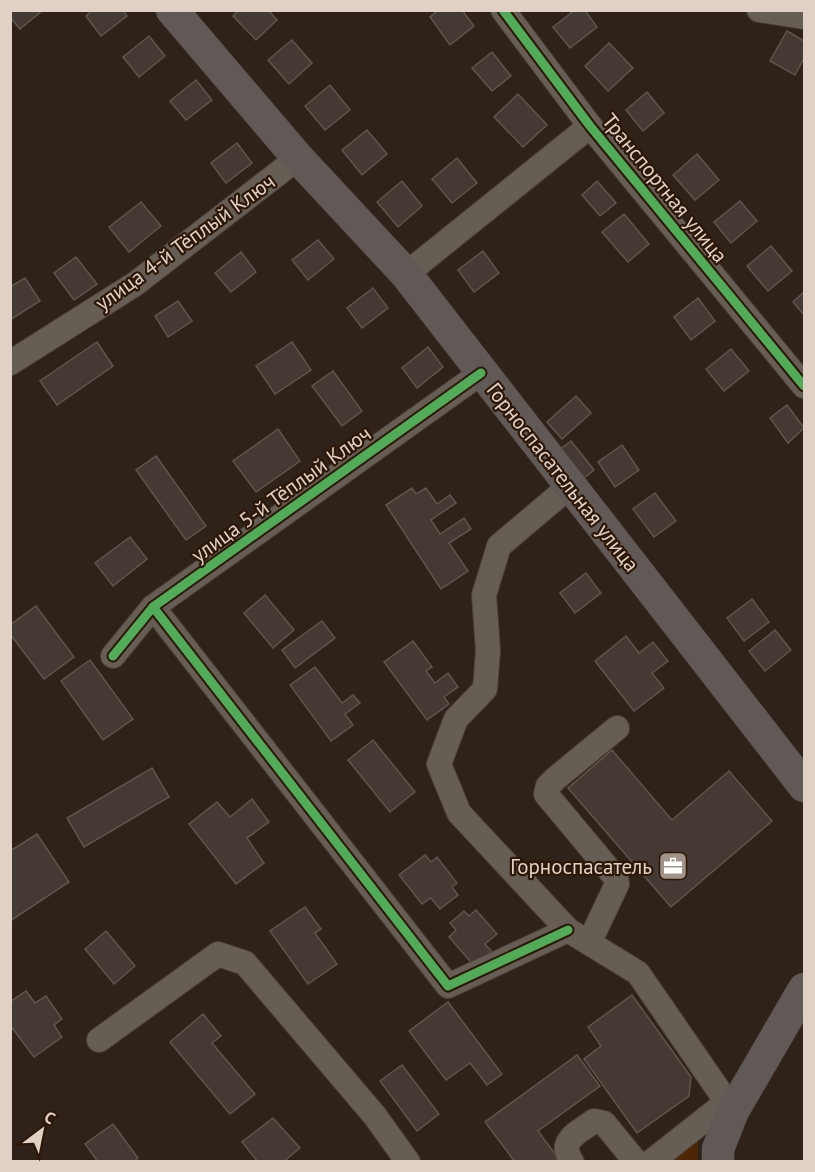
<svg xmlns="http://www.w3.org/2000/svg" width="815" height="1172" viewBox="0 0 815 1172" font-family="'PT Sans',sans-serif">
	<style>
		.green { fill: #4d2704 }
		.building { fill: #453a33; stroke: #60554d; stroke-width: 1.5 }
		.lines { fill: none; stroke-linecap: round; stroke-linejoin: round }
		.minor-casing { stroke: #4a3f39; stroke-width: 26 }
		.major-casing { stroke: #4a3f39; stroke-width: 33 }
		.minor { stroke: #665d55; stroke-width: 24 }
		.major { stroke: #615956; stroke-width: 32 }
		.cycleway-casing { stroke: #2d1707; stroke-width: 13 }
		.cycleway { stroke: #51ab58; stroke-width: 9 }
		.labels { text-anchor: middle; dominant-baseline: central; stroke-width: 4.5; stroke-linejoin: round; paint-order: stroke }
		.street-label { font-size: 21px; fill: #e0d0c6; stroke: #2d1707 }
		.poi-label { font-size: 21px; fill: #e0d0c6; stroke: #2d1707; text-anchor: end }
	</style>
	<rect width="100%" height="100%" fill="#2e2219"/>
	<!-- green -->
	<polygon class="green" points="698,1136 698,1161 666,1161"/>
	<!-- building -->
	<g class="building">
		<polygon points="10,10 43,10 20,29 10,17"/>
		<polygon points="93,10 123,10 127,16 101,36 86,16"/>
		<polygon points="239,10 268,10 277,20 256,40 233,16"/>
		<polygon points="439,10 462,10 474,26 450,45 430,17"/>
		<polygon points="575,10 585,10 597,27 570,48 553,27"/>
		<polygon points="787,31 804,41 804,58 795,75 770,61"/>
		<polygon points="149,36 165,56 139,77 123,57"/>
		<polygon points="292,40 312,63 289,84 268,60"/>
		<polygon points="609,43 633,68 608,91 585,66"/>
		<polygon points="492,52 511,76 492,91 472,68"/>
		<polygon points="196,80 212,100 186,120 170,101"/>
		<polygon points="330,85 350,110 325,130 305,106"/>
		<polygon points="647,92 664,113 643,131 626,110"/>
		<polygon points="518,94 547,125 523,147 494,117"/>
		<polygon points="367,130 387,154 362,175 342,150"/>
		<polygon points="237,143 252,163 226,183 211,163"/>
		<polygon points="697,154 719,180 695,200 673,175"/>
		<polygon points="457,158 477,183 452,203 432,179"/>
		<polygon points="402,181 422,206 398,227 377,202"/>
		<polygon points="597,181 616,203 600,216 582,195"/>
		<polygon points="740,201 757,221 731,243 714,222"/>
		<polygon points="141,202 161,226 129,252 109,227"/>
		<polygon points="624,214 649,244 628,262 602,232"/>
		<polygon points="318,240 334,259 308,280 292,260"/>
		<polygon points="771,246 792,271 768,291 747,266"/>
		<polygon points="483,251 499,273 474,292 458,270"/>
		<polygon points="241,252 256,272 231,292 215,273"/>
		<polygon points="76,257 97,284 74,300 54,273"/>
		<polygon points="25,278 40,301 10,320 10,287"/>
		<polygon points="373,288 388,308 362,328 347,308"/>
		<polygon points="804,292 804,315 793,302"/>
		<polygon points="698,298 715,321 691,340 674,317"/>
		<polygon points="178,301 192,321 168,337 155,316"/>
		<polygon points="97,342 113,366 57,405 40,381"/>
		<polygon points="292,342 311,370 275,394 256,366"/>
		<polygon points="428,347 443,367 417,388 402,368"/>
		<polygon points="731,349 749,371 724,391 706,369"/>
		<polygon points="333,371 362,411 342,426 312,386"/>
		<polygon points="576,396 591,413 562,439 547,422"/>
		<polygon points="787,405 804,428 788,443 770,418"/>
		<polygon points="278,429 300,461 256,492 233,461"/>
		<polygon points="571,441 594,470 582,480 559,450"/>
		<polygon points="622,445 639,470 615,487 598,462"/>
		<polygon points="156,456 206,526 186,540 136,470"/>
		<polygon points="412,488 416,494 426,488 437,504 450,495 456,503 431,520 440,534 464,518 471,529 449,543 468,571 441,589 386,505"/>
		<polygon points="655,493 676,521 654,537 633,509"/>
		<polygon points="130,537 147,559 113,586 95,563"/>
		<polygon points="586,573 601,593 575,613 560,593"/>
		<polygon points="265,595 294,630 273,648 244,613"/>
		<polygon points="752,599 769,622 744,641 727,618"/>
		<polygon points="36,606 74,657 44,679 10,634 10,625"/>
		<polygon points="322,621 335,638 295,668 282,650"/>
		<polygon points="775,630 791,650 765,671 749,651"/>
		<polygon points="626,636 639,653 653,642 668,661 652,673 664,688 634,711 595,661"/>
		<polygon points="413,641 432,667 426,671 435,683 448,673 458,687 444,697 449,704 427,720 384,662"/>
		<polygon points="90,660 133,719 103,740 61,681"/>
		<polygon points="315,667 342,703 353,695 360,703 345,714 353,725 331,741 290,685"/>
		<polygon points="373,740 415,792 390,812 348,760"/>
		<polygon points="612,750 672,820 729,771 772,821 671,907 568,788"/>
		<polygon points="152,768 169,797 84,847 67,818"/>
		<polygon points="252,799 269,822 247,838 264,863 236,884 189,824 217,802 230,817"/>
		<polygon points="37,834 69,882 10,921 10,851"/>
		<polygon points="425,855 431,862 437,857 457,883 452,887 458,895 440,909 431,898 422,904 399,875"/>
		<polygon points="305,907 321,929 315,933 337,964 308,984 270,931"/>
		<polygon points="476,910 497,934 485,944 493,953 476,968 449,937 456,930 450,923 464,911 469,916"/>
		<polygon points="106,931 135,966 114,984 85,949"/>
		<polygon points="26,991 35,1003 46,996 62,1019 54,1025 62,1037 34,1057 10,1025 10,1002"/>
		<polygon points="632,995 691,1077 689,1096 637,1133 584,1059 601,1046 588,1027"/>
		<polygon points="448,1002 502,1074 487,1085 470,1063 446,1080 409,1031"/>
		<polygon points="203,1014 221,1036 212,1043 255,1094 230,1114 170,1042"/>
		<polygon points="577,1055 600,1086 538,1131 561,1162 515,1162 485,1122"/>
		<polygon points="402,1065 439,1114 417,1131 380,1081"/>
		<polygon points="273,1118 300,1148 283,1162 258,1162 242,1142"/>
		<polygon points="113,1124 138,1158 133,1162 98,1162 85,1144"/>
	</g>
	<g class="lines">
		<!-- minor casing -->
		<g class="minor-casing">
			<g id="minor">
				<polyline points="503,10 590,126 804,386"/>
				<polyline points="759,10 804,17"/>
				<polyline points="406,274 590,126"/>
				<polyline points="10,363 135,284 298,158"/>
				<polyline points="570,486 499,546 484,595 488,651 485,689 456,719 439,764 459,813 568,930 638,973 733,1111"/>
				<polyline points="153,607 448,986 568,930"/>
				<polyline points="113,656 153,607 481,373"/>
				<polyline points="589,943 617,884 616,878 546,794 548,786 555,779 617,728"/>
				<polyline points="99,1040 218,954 245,963 375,1116 408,1162"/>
				<path d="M 572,1162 C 557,1140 578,1133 594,1121 L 604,1123 L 636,1162"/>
				<polyline points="651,1162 727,1102"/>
			</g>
		</g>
		<!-- major casing -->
		<g class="major-casing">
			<g id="major">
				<polyline points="172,10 298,158 406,274 804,786"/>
				<polyline points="718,1162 718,1149 733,1111 804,989"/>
			</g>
		</g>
		<!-- minor -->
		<use href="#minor" class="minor"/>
		<!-- major -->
		<use href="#major" class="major"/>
		<!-- cycleway casing -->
		<g class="cycleway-casing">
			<g id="cycleway">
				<polyline points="503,10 590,126 804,386"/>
				<polyline points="153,607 448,986 568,930"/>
				<polyline points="113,656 153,607 481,373"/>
			</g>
		</g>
		<!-- cycleway -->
		<use href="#cycleway" class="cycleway"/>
	</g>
	<!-- icons -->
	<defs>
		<g id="office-square" transform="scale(1.5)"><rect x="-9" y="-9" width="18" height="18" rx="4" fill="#a29389" stroke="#2d1707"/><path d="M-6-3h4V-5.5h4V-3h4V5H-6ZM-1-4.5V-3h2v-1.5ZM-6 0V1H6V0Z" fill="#fff"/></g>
	</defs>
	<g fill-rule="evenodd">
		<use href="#office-square" x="673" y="866"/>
	</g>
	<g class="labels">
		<!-- street labels -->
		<g class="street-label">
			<text transform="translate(665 188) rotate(51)">Транспортная улица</text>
			<text transform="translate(185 242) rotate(-36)">улица 4-й Тёплый Ключ</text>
			<text transform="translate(563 477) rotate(52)">Горноспасательная улица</text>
			<text transform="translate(281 494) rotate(-36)">улица 5-й Тёплый Ключ</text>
		</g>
		<!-- poi labels -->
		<g class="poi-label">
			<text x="652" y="866">Горноспасатель</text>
		</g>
	</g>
	<!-- border -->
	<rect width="815" height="1172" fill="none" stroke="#e0d0c6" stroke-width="24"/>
	<!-- north arrow -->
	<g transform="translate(42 1130) rotate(32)" stroke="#2d1707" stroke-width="4.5" paint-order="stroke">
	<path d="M0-4.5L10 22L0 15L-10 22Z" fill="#e0d0c6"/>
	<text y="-9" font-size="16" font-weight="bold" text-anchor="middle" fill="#e0d0c6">С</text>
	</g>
</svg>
